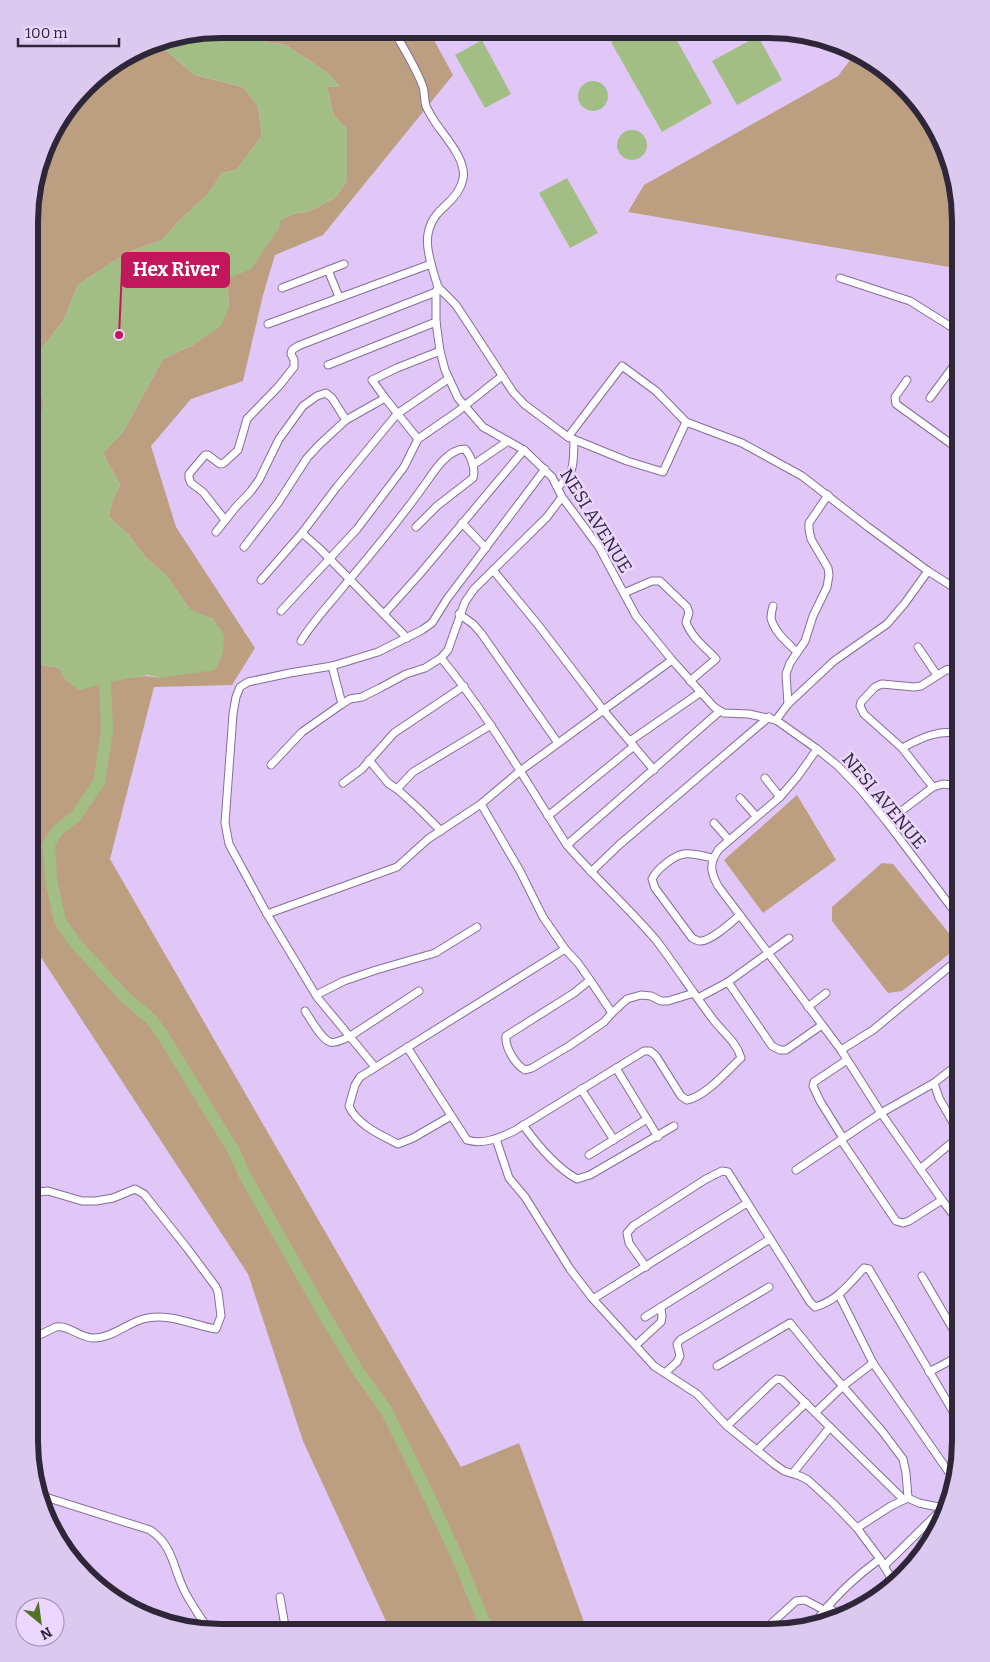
<svg xmlns="http://www.w3.org/2000/svg" width="990" height="1662" viewBox="0 0 990 1662" font-family="Bitter,serif">
	<style>
		.green { fill: #bc9f80 }
		.water { fill: #a3be85 }
		.lines { fill: none; stroke-linecap: round; stroke-linejoin: round }
		.stream { stroke: #a3be85; stroke-width: 2 }
		.river { stroke: #a3be85; stroke-width: 12 }
		.street-casing { stroke: #856d99; stroke-width: 9 }
		.street { stroke: #fff; stroke-width: 7 }
		.labels { text-anchor: middle; dominant-baseline: central; stroke-width: 5; stroke-linejoin: round; paint-order: stroke }
		.street-label { font-size: 18px; fill: #302639; stroke: #ebd7ff }
		.rim { fill: none; stroke: #302639; stroke-width: 6 }
		.leader { fill: none; stroke: #c2185b; stroke-width: 2 }
		.callout-dot { fill: #c2185b; stroke: #ebd7ff; stroke-width: 2 }
		.callout { fill: #c2185b; stroke: #c2185b; stroke-width: 2 }
		.callout-label { font-size: 19px; text-anchor: middle; font-weight: bold; fill: #fff }
	</style>
	<rect width="100%" height="100%" fill="#e1c7f8"/>
	<!-- green -->
	<g class="green">
		<path d="M 221,29 L 428,29 L 453,75 L 323,235 L 275,255 L 263,295 L 243,381 L 191,399 L 151,446 L 176,527 L 255,648 L 232,685 L 154,687 L 110,859 L 461,1467 L 519,1443 L 588,1633 L 391,1632 L 303,1441 L 248,1274 L 29,939 L 30,663 L 59,668 L 65,679 L 79,689 C 104,683 134,672 160,678 L 213,619 L 190,610 L 167,576 L 145,557 L 129,535 L 109,517 L 112,502 L 120,485 L 103,453 L 123,432 L 163,359 L 193,345 L 229,307 L 227,279 L 278,229 L 280,220 L 293,214 L 310,211 L 335,198 L 347,181 L 347,129 L 334,116 L 327,87 L 339,86 L 329,74 L 286,45 L 209,31 Z"/>
		<polygon points="156,42 195,75 243,87 258,106 262,136 236,170 222,173 208,194 179,221 162,240 128,252 78,285 63,321 42,348 37,371 44,408 30,426 30,196 49,135 94,77 147,43"/>
		<polygon points="857,51 886,69 922,104 947,147 961,221 961,269 628,212 644,185 838,76"/>
		<polygon points="797,795 836,860 763,913 724,860"/>
		<polygon points="882,863 893,864 956,942 958,947 902,991 888,993 832,921 832,907"/>
	</g>
	<!-- water -->
	<g class="water">
		<polygon points="632,30 671,30 712,103 662,132 611,42"/>
		<polygon points="209,31 286,45 329,74 339,86 327,87 334,116 347,129 347,181 335,198 310,211 293,214 281,220 278,229 251,269 227,279 229,307 221,326 193,345 163,359 123,432 103,453 120,485 112,502 109,517 129,535 145,557 167,576 190,609 213,619 224,635 223,653 215,670 160,678 148,675 105,683 79,690 65,679 59,668 30,663 30,426 44,408 37,371 42,348 63,321 78,285 128,252 162,240 179,221 208,194 222,173 236,170 262,136 258,107 243,87 195,75 156,42"/>
		<polygon points="758,36 782,80 737,105 712,61"/>
		<polygon points="482,40 511,94 485,108 455,55"/>
		<circle cx="593" cy="96" r="15"/>
		<circle cx="632" cy="145" r="15"/>
		<polygon points="567,178 598,233 570,248 539,193"/>
	</g>
	<g class="lines">
		<!-- stream -->
		<polyline class="stream" points="30,835 35,835 50,859"/>
		<!-- river -->
		<polyline class="river" points="102,666 105,683 107,731 99,782 76,816 59,829 49,843 51,880 60,921 76,944 125,997 151,1019 162,1034 234,1151 244,1174 325,1316 358,1371 386,1410 426,1490 460,1563 484,1622 485,1632"/>
		<!-- street casing -->
		<g class="street-casing">
			<g id="street">
				<path d="M 393,29 C 402,46 417,69 423,87 C 425,93 424,100 426,106 C 428,111 432,117 435,122 C 445,137 467,160 463,179 C 461,190 452,200 444,207 C 417,230 429,258 438,287 L 436,292 L 436,322 L 440,351 L 445,370 L 458,398 L 483,427 L 524,450 L 552,477 L 562,497 L 599,547 L 636,616 L 672,660 L 714,707 L 720,711 L 724,713 L 749,714 L 776,720 L 817,749 L 838,766 L 861,790 L 887,822 L 961,920"/>
				<polyline points="328,270 339,297"/>
				<polyline points="840,278 910,301 961,333"/>
				<polyline points="438,287 456,305 513,392 524,404 568,437 627,461 663,472 686,422"/>
				<polyline points="282,288 344,264"/>
				<polyline points="268,324 431,264"/>
				<polyline points="328,365 436,322"/>
				<polyline points="907,380 895,397 896,404 961,451"/>
				<polyline points="385,398 372,380 397,368 440,351"/>
				<polyline points="930,398 961,356"/>
				<path d="M 961,423 C 956,418 958,413 961,407"/>
				<polyline points="568,437 622,366 656,391 686,422 742,443 802,476 868,527 928,571 961,592"/>
				<polyline points="473,465 508,441"/>
				<path d="M 558,487 C 576,471 573,463 574,440"/>
				<polyline points="225,520 203,492 191,483 189,478 189,474 205,455 208,455 220,464 224,463 238,450 247,419 279,386 294,367 294,360 291,354 292,350 298,346 436,292"/>
				<polyline points="462,523 486,548"/>
				<polyline points="216,532 235,508 251,491 259,480 279,439 303,406 317,396 326,393 332,398 346,420"/>
				<polyline points="302,533 319,548 407,638"/>
				<polyline points="244,547 278,503 307,458 319,445 346,420 385,398 418,439"/>
				<polyline points="493,570 539,626 604,711 654,770"/>
				<polyline points="261,580 302,533 336,488 397,414 448,379"/>
				<polyline points="950,585 961,566"/>
				<path d="M 624,593 L 652,581 L 660,581 L 687,607 L 689,613 L 686,622 C 691,637 706,648 716,659 L 690,681"/>
				<path d="M 773,606 C 772,610 771,615 771,618 C 774,632 788,643 797,652"/>
				<polyline points="281,611 357,529 404,467 418,439 457,412 502,376"/>
				<polyline points="384,614 419,575 524,450"/>
				<polyline points="459,614 473,624 481,633 558,743"/>
				<path d="M 301,641 C 313,621 330,604 344,586 C 373,552 402,517 428,480 C 436,468 449,449 465,449 C 471,456 476,469 473,478 L 437,506 L 416,527"/>
				<polyline points="918,647 937,675"/>
				<polyline points="332,666 342,704"/>
				<polyline points="788,704 786,674 790,663 805,641 813,616 827,587 829,575 828,568 811,539 809,529 809,523 828,495"/>
				<polyline points="776,720 788,704 834,661 887,624 905,603 928,571"/>
				<polyline points="630,741 701,692"/>
				<path d="M 902,748 C 923,737 937,730 961,733"/>
				<path d="M 817,749 L 798,776 L 780,797 L 719,849 C 709,863 710,871 718,886 L 841,1050 L 881,1113 L 942,1200 L 961,1225"/>
				<polyline points="369,760 388,783 397,789 417,807 441,831"/>
				<polyline points="271,765 302,732 342,704 350,699 362,697 380,688 406,674 425,668 441,658 448,650 465,602 474,589 547,517 562,497"/>
				<polyline points="765,778 780,797"/>
				<polyline points="343,783 362,769 394,733 464,686"/>
				<polyline points="933,787 902,748 864,714 860,706 861,702 875,687 882,684 914,687 921,686 946,670 951,669 961,674"/>
				<polyline points="397,789 413,772 491,725"/>
				<polyline points="740,798 756,816"/>
				<polyline points="481,804 520,871 543,917 565,949 578,963 590,980 612,1013"/>
				<polyline points="548,816 634,746"/>
				<polyline points="887,822 933,787 943,784 961,786"/>
				<polyline points="714,823 729,840"/>
				<polyline points="567,845 720,711"/>
				<path d="M 712,858 C 703,856 693,853 684,854 C 673,856 657,869 652,879 L 655,888 L 692,938 C 694,939 698,941 699,941 C 709,943 732,922 740,915"/>
				<polyline points="591,872 619,845 769,717"/>
				<polyline points="267,914 397,867 428,839 481,804 520,771 672,660"/>
				<polyline points="789,938 728,982 772,1046 780,1050 786,1050 822,1025"/>
				<path d="M 590,980 L 574,993 L 506,1036 C 505,1048 515,1064 525,1070 L 532,1068 L 569,1046 L 604,1022 L 612,1013 L 627,999 L 641,995 L 651,996 L 661,1001 L 668,1001 L 694,993"/>
				<polyline points="316,995 344,981 376,970 435,953 477,927"/>
				<polyline points="698,998 728,982"/>
				<polyline points="808,1007 826,993"/>
				<path d="M 305,1011 C 310,1018 321,1039 330,1042 C 336,1044 343,1039 349,1037 L 419,991"/>
				<path d="M 407,1047 L 467,1140 C 483,1145 499,1138 514,1131 L 644,1051 L 650,1051 L 656,1056 L 681,1096 L 687,1100 C 705,1097 727,1071 741,1058 C 737,1042 722,1032 712,1018 C 693,993 676,966 656,940 C 628,907 595,878 567,845 C 526,782 489,716 441,658"/>
				<polyline points="841,1050 873,1030 954,963"/>
				<polyline points="375,1067 317,997 267,914 229,844 225,823 233,714 236,697 240,687 248,682 290,673 332,666 378,652 422,630 432,623 447,599 545,469"/>
				<polyline points="616,1068 658,1137"/>
				<polyline points="581,1089 614,1140"/>
				<path d="M 451,1116 L 413,1138 L 398,1144 C 381,1135 357,1125 349,1106 L 355,1085 L 360,1077 L 565,949"/>
				<path d="M 523,1125 C 536,1143 557,1168 577,1179 L 590,1175 L 674,1126"/>
				<polyline points="960,1135 939,1098 934,1083 961,1062"/>
				<polyline points="843,1138 820,1101 813,1086 814,1082 847,1060"/>
				<polyline points="496,1139 509,1178 525,1197 570,1269 593,1299 654,1366 697,1394 727,1426 774,1464 784,1471 800,1476 808,1480 833,1503 857,1528 880,1559 895,1585"/>
				<polyline points="841,1140 896,1221 903,1223 909,1221 942,1200"/>
				<polyline points="589,1155 647,1119"/>
				<polyline points="920,1169 961,1135"/>
				<polyline points="796,1170 881,1113 934,1083"/>
				<path d="M 961,1262 C 955,1250 953,1241 961,1230"/>
				<path d="M 646,1267 L 629,1243 L 627,1233 L 633,1226 L 706,1179 L 722,1171 L 728,1172 L 810,1302 L 815,1307 C 837,1301 849,1284 864,1268 L 869,1269 L 961,1425"/>
				<polyline points="922,1276 961,1343"/>
				<polyline points="839,1295 873,1363 948,1471 955,1477"/>
				<polyline points="593,1299 747,1203"/>
				<polyline points="645,1317 770,1239"/>
				<path d="M 29,1340 L 56,1327 C 69,1325 80,1338 93,1338 C 112,1338 126,1324 143,1319 C 168,1312 192,1325 216,1329 L 221,1316 L 218,1292 L 216,1287 L 187,1248 L 144,1194 L 135,1189 L 113,1198 L 96,1201 L 82,1201 L 48,1191 L 29,1193"/>
				<polyline points="636,1345 661,1322 662,1317 661,1307"/>
				<polyline points="717,1366 790,1323 820,1360 882,1431 903,1459 906,1473 908,1498"/>
				<polyline points="929,1372 961,1355"/>
				<polyline points="665,1373 677,1362 680,1356 677,1344 680,1340 769,1287"/>
				<polyline points="816,1412 843,1386 873,1363"/>
				<polyline points="727,1426 773,1382 777,1379 782,1380 903,1499"/>
				<polyline points="757,1450 806,1403"/>
				<polyline points="793,1473 830,1427"/>
				<path d="M 39,1495 L 150,1530 C 174,1546 173,1569 185,1592 C 192,1606 202,1619 210,1632"/>
				<polyline points="857,1528 891,1506 908,1498 919,1503 948,1509"/>
				<polyline points="884,1566 942,1509"/>
				<polyline points="280,1597 286,1632"/>
				<polyline points="827,1607 845,1618"/>
				<path d="M 814,1624 C 832,1599 855,1577 880,1559"/>
				<polyline points="761,1633 796,1601 805,1600 824,1610"/>
			</g>
		</g>
		<!-- street -->
		<use href="#street" class="street"/>
	</g>
	<g class="labels">
		<!-- street labels -->
		<g class="street-label">
			<text transform="translate(596 521) rotate(58)">NESI AVENUE</text>
			<text transform="translate(884 801) rotate(50)">NESI AVENUE</text>
		</g>
	</g>
	<!-- crop -->
	<path d="M0 0H990V1662H0ZM221 38H769A183 183 0 0 1 952 221V1441A183 183 0 0 1 769 1624H221A183 183 0 0 1 38 1441V221A183 183 0 0 1 221 38Z" fill="#dcc9ef" fill-rule="evenodd"/>
	<path class="rim" d="M221 38H769A183 183 0 0 1 952 221V1441A183 183 0 0 1 769 1624H221A183 183 0 0 1 38 1441V221A183 183 0 0 1 221 38Z"/>
	<!-- callouts -->
	<path class="leader" d="M119 335L122 270"/>
	<circle class="callout-dot" cx="119" cy="335" r="5"/>
	<rect class="callout" x="122" y="253" width="107" height="34" rx="5"/>
	<g class="callout-label">
		<text x="176" y="276">Hex River</text>
	</g>
	<!-- north arrow -->
	<g transform="translate(40 1622) rotate(151)"><circle r="24" fill="#ebd7ff" stroke="#a090b0"/>
	<path d="M0-4L9 19L0 12L-9 19Z" fill="#547227"/>
	<text y="-8" font-size="14" font-weight="bold" text-anchor="middle" fill="#302639">N</text>
	</g>
	<!-- scale -->
	<path d="M18 38v8h101v-8" fill="none" stroke="#302639" stroke-width="2.5"/>
	<text x="25" y="38" font-size="15" fill="#302639" stroke="#ebd7ff" stroke-width="4" paint-order="stroke">100 m</text>
</svg>
